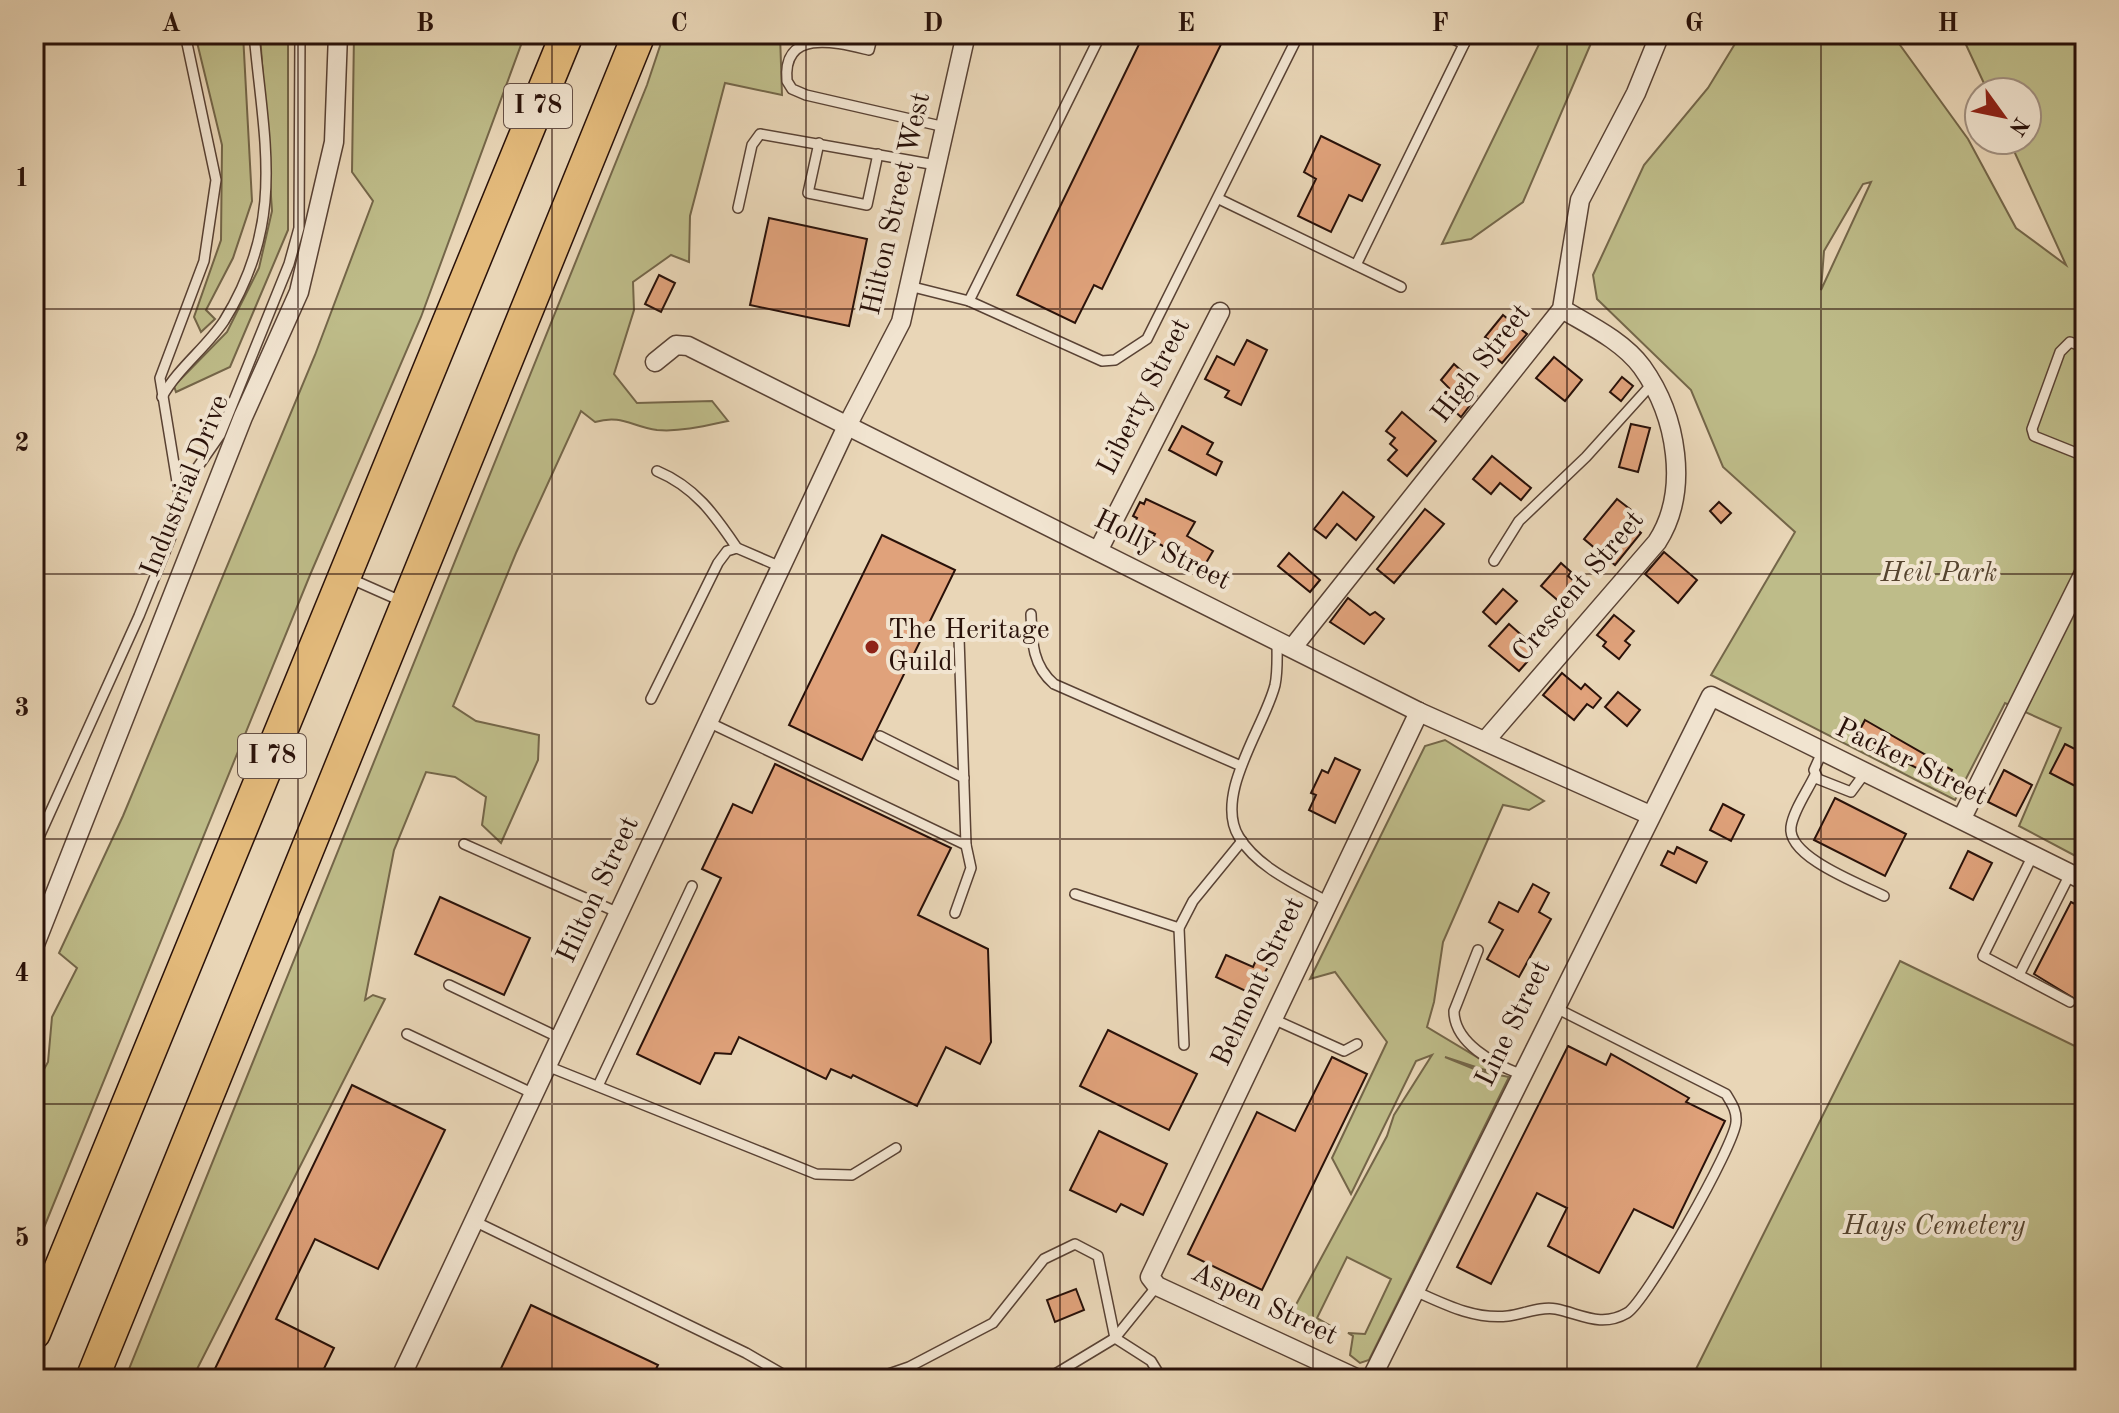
<svg xmlns="http://www.w3.org/2000/svg" width="2119" height="1413" viewBox="0 0 2119 1413" font-family="'Old Standard TT',serif">
	<style>
		.green { fill: #bebc89; stroke: #746649; stroke-width: 2; fill-rule: evenodd }
		.building { fill: #e0a27b; stroke: #291109; stroke-width: 2 }
		.lines { fill: none; stroke-linecap: round; stroke-linejoin: round }
		.lane-casing { stroke: #594234; stroke-width: 12 }
		.street-casing { stroke: #594234; stroke-width: 21 }
		.highway-casing { stroke: #291109; stroke-width: 35 }
		.lane { stroke: #f1e4d0; stroke-width: 9 }
		.street { stroke: #f1e4d0; stroke-width: 18 }
		.highway { stroke: #e4bb7c; stroke-width: 32 }
		.grid { fill: none; stroke: #291109; stroke-width: 2; stroke-opacity: 0.55 }
		.poi-dot { fill: #8f2418; stroke: #f1e4d0; stroke-width: 3 }
		.labels { text-anchor: middle; dominant-baseline: central; stroke-width: 8; stroke-linejoin: round; paint-order: stroke }
		.shield { fill: #f1e4d0; stroke: #655045; stroke-width: 2 }
		.shield-label { font-size: 26px; font-weight: bold; fill: #291109 }
		.street-label { font-size: 28px; fill: #291109; stroke: #f1e4d0 }
		.park-label { font-size: 28px; font-style: italic; fill: #56442f; stroke: #f1e4d0 }
		.poi-label { font-size: 28px; fill: #291109; stroke: #f1e4d0; text-anchor: start }
		.neatline { fill: none; stroke: #291109; stroke-width: 3 }
		.grid-label { font-size: 26px; text-anchor: middle; font-weight: bold; fill: #291109 }
	</style>
	<rect width="100%" height="100%" fill="#e9d6b7"/>
	<filter id="stains"><feTurbulence type="fractalNoise" baseFrequency=".0025" numOctaves="4"/><feColorMatrix values="0 0 0 0 .2 0 0 0 0 .09 0 0 0 0 .02 0 0 0 .5 -.17"/></filter>
	<radialGradient id="worn" r=".72"><stop offset=".6" stop-color="#630" stop-opacity="0"/><stop offset="1" stop-color="#630" stop-opacity=".3"/></radialGradient>
	<!-- green -->
	<g class="green">
		<polygon points="195,34 243,34 252,201 233,258 206,310 215,319 201,332 194,317 221,240 222,145"/>
		<polygon points="260,34 288,34 288,230 230,367 176,392 174,386 227,332 259,268 272,211"/>
		<polygon points="354,34 525,34 421,317 310,575 34,1252 34,1087 48,1062 52,1017 77,968 59,953 123,816 315,355 373,201 352,172"/>
		<path d="M 664,34 L 780,34 L 782,95 L 725,83 L 690,216 L 689,262 L 671,255 L 633,282 L 634,310 L 614,374 L 637,403 L 712,401 L 728,421 C 705,426 681,432 657,430 C 632,427 622,414 595,422 L 581,411 L 516,553 L 453,706 L 476,721 L 539,735 L 538,760 L 501,843 L 482,825 L 486,797 L 455,777 L 426,772 L 394,850 L 365,1000 L 373,995 L 385,999 L 192,1379 L 125,1379 L 647,85 Z"/>
		<polygon points="1544,34 1595,34 1523,202 1471,239 1442,244"/>
		<path d="M 1741,34 L 1892,34 L 1968,139 L 2016,228 L 2066,265 L 2009,140 L 2027,140 L 2027,92 L 1988,92 L 1961,34 L 2085,34 L 2085,861 L 2019,826 L 2061,728 L 2005,703 L 1955,800 L 1711,675 L 1795,532 L 1723,467 L 1691,390 L 1597,299 L 1593,275 L 1644,165 L 1708,88 ZM 1871,182 L 1821,290 L 1824,251 L 1863,184 Z"/>
		<polygon points="1445,740 1544,801 1529,810 1503,805 1443,942 1434,1002 1427,1027 1495,1068 1491,1072 1445,1057 1479,1071 1509,1077 1369,1360 1360,1363 1350,1355 1353,1336 1348,1333 1365,1334 1391,1279 1347,1257 1317,1318 1331,1326 1331,1331 1292,1312 1387,1136 1394,1115 1432,1055 1416,1061 1351,1194 1332,1158 1387,1042 1335,972 1310,979 1425,746"/>
		<polygon points="1900,961 2085,1051 2085,1379 1691,1379"/>
	</g>
	<!-- building -->
	<g class="building">
		<polygon points="1144,34 1226,34 1102,289 1094,285 1075,323 1017,295"/>
		<polygon points="1321,136 1380,165 1362,201 1349,195 1331,232 1298,216 1316,179 1304,172"/>
		<polygon points="769,218 867,239 849,326 750,305"/>
		<polygon points="659,275 675,283 661,312 645,304"/>
		<polygon points="1503,315 1527,334 1502,363 1489,352 1495,344 1485,337"/>
		<polygon points="1247,340 1267,350 1241,405 1225,397 1229,391 1205,379 1217,356 1234,365"/>
		<polygon points="1554,357 1582,380 1565,401 1536,378"/>
		<polygon points="1454,364 1465,374 1460,381 1477,396 1461,417 1440,398 1449,388 1441,380"/>
		<polygon points="1622,377 1633,386 1621,401 1610,392"/>
		<polygon points="1402,412 1436,441 1407,476 1388,460 1397,450 1390,444 1395,438 1386,431"/>
		<polygon points="1631,424 1650,428 1638,472 1619,467"/>
		<polygon points="1182,426 1213,443 1207,454 1222,462 1216,475 1169,450"/>
		<polygon points="1492,456 1531,488 1521,500 1500,483 1491,494 1473,479"/>
		<polygon points="1343,492 1374,517 1356,540 1337,524 1326,538 1314,529"/>
		<polygon points="1146,499 1195,522 1187,536 1213,551 1203,568 1152,540 1155,534 1134,524 1137,518 1133,516 1140,502 1144,504"/>
		<polygon points="1617,499 1635,513 1628,522 1641,533 1615,565 1584,539"/>
		<polygon points="1719,502 1731,513 1721,523 1710,511"/>
		<polygon points="1425,509 1444,524 1394,583 1377,569"/>
		<polygon points="882,535 955,570 862,760 789,725"/>
		<polygon points="1664,552 1697,580 1678,603 1645,574"/>
		<polygon points="1289,553 1320,580 1310,592 1278,566"/>
		<polygon points="1561,563 1571,572 1568,576 1585,590 1568,609 1541,586"/>
		<polygon points="1503,589 1517,601 1496,624 1483,612"/>
		<polygon points="1348,598 1370,615 1375,612 1384,619 1364,644 1330,622"/>
		<polygon points="1614,615 1634,631 1625,641 1630,645 1619,659 1603,646 1606,642 1597,635"/>
		<polygon points="1509,624 1527,640 1523,644 1535,653 1519,671 1489,646"/>
		<polygon points="1562,673 1581,689 1585,684 1601,698 1593,708 1587,704 1574,720 1543,695"/>
		<polygon points="1618,692 1640,710 1627,726 1605,707"/>
		<polygon points="1865,720 1952,770 1946,783 1856,737"/>
		<polygon points="2065,744 2085,754 2085,791 2050,773"/>
		<polygon points="1335,758 1360,770 1335,823 1309,810 1316,795 1311,793 1322,770 1328,773"/>
		<polygon points="775,764 951,848 918,915 988,949 991,1042 980,1064 946,1047 917,1106 853,1075 851,1078 831,1069 826,1079 739,1037 731,1054 715,1053 700,1084 637,1054 721,878 702,869 733,804 752,813"/>
		<polygon points="2004,770 2032,785 2016,816 1988,802"/>
		<polygon points="1835,798 1906,834 1885,876 1814,840"/>
		<polygon points="1723,804 1744,815 1731,841 1710,830"/>
		<polygon points="1677,847 1707,862 1696,883 1661,865 1668,851 1674,854"/>
		<polygon points="1968,851 1992,863 1973,900 1950,888"/>
		<polygon points="1533,884 1549,893 1539,912 1551,919 1519,977 1487,959 1503,930 1489,922 1499,902 1518,912"/>
		<polygon points="440,897 530,938 504,995 415,954"/>
		<polygon points="2071,902 2085,909 2085,1005 2034,974"/>
		<polygon points="1226,955 1253,967 1258,956 1271,962 1252,994 1216,977"/>
		<polygon points="1108,1030 1197,1074 1169,1130 1080,1086"/>
		<polygon points="1568,1046 1606,1065 1611,1054 1689,1098 1686,1102 1725,1121 1673,1228 1634,1209 1599,1273 1548,1246 1567,1208 1537,1193 1491,1284 1457,1267"/>
		<polygon points="1332,1057 1367,1074 1262,1290 1188,1254 1257,1112 1295,1131"/>
		<polygon points="352,1085 445,1130 378,1269 315,1239 276,1319 334,1348 319,1379 210,1379"/>
		<polygon points="1099,1131 1167,1164 1143,1215 1121,1204 1116,1212 1070,1190"/>
		<polygon points="1076,1289 1084,1310 1055,1322 1047,1300"/>
		<polygon points="531,1305 658,1365 651,1379 496,1379"/>
	</g>
	<g class="lines">
		<!-- lane casing -->
		<g class="lane-casing">
			<g id="lane">
				<path d="M 873,34 L 869,50 C 839,43 782,27 787,81 L 792,89 L 806,95 L 945,127"/>
				<polyline points="1443,34 1464,44"/>
				<polyline points="819,143 808,193 867,205 878,154"/>
				<polyline points="1219,199 1401,287"/>
				<polyline points="738,208 752,145 760,134 936,165"/>
				<polyline points="1356,265 1469,34"/>
				<polyline points="909,286 969,301 1101,34"/>
				<polyline points="969,301 1102,361 1115,360 1147,339 1299,34"/>
				<path d="M 162,397 C 178,368 206,348 224,321 C 286,221 264,143 254,34"/>
				<polyline points="2084,456 2034,436 2032,429 2060,352 2070,342 2078,345 2085,357"/>
				<path d="M 657,471 C 695,487 714,514 737,548"/>
				<polyline points="179,494 220,435 289,264 299,228 300,34"/>
				<polyline points="1494,561 1519,521 1586,457 1651,385"/>
				<polyline points="349,578 401,601"/>
				<path d="M 1031,614 C 1032,641 1032,665 1054,684 L 1241,766"/>
				<path d="M 1277,641 C 1277,655 1278,671 1275,685 C 1265,726 1213,795 1239,837 C 1258,868 1298,885 1328,902"/>
				<polyline points="651,699 718,563 727,551 737,548 781,567"/>
				<polyline points="708,722 966,845 959,638"/>
				<polyline points="880,736 964,778"/>
				<polyline points="1823,750 1814,770 1818,779 1851,792 1865,773"/>
				<path d="M 1815,775 C 1808,790 1793,811 1791,827 C 1787,857 1860,884 1884,896"/>
				<polyline points="464,844 619,913"/>
				<polyline points="34,848 139,616 171,537 179,494 160,378 204,261 216,180 185,34"/>
				<polyline points="2033,855 1983,956 2070,1002"/>
				<polyline points="1075,894 1179,928"/>
				<polyline points="955,913 971,868 966,845"/>
				<path d="M 1478,950 L 1454,1011 C 1454,1043 1494,1064 1520,1074"/>
				<polyline points="2019,975 2070,874"/>
				<polyline points="449,985 560,1038"/>
				<polyline points="1273,1019 1344,1051 1357,1044"/>
				<polyline points="407,1034 534,1094"/>
				<polyline points="1184,1045 1179,928 1193,901 1242,841"/>
				<polyline points="547,1066 816,1174 852,1175 896,1148"/>
				<polyline points="598,1086 692,886"/>
				<polyline points="474,1221 746,1353 791,1379"/>
				<path d="M 1415,1291 C 1444,1304 1475,1320 1508,1316 C 1523,1314 1541,1306 1556,1309 C 1581,1314 1601,1328 1627,1313 C 1646,1302 1735,1145 1736,1122 C 1737,1111 1732,1104 1726,1094 L 1554,1007"/>
				<polyline points="874,1379 909,1367 993,1323 1044,1259 1075,1244 1098,1256 1115,1338 1151,1361 1162,1379"/>
				<polyline points="1047,1379 1115,1338 1157,1286"/>
				<polyline points="1523,1379 1524,1376"/>
			</g>
		</g>
		<!-- street casing -->
		<g class="street-casing">
			<g id="street">
				<polyline points="655,362 676,345 688,346 1419,712 1650,815"/>
				<polyline points="1098,551 1220,312"/>
				<polyline points="1293,647 1562,309 1580,200 1636,93 1660,34"/>
				<path d="M 1485,741 L 1657,542 C 1690,491 1677,416 1642,367 C 1623,341 1589,325 1562,309"/>
				<polyline points="1962,818 2085,571"/>
				<polyline points="34,947 243,417 299,292 334,142 338,34"/>
				<polyline points="400,1379 848,424 901,322 966,34"/>
				<polyline points="1358,1379 1157,1286 1150,1277 1419,712"/>
				<polyline points="1371,1379 1711,696 2085,881"/>
			</g>
		</g>
		<!-- highway casing -->
		<g class="highway-casing">
			<g id="highway">
				<polyline points="34,1333 567,34"/>
				<polyline points="92,1379 639,34"/>
			</g>
		</g>
		<!-- lane -->
		<use href="#lane" class="lane"/>
		<!-- street -->
		<use href="#street" class="street"/>
		<!-- highway -->
		<use href="#highway" class="highway"/>
	</g>
	<!-- grid -->
	<path class="grid" d="M 298,34 L 298,1379M 552,34 L 552,1379M 806,34 L 806,1379M 1060,34 L 1060,1379M 1313,34 L 1313,1379M 1567,34 L 1567,1379M 1821,34 L 1821,1379M 34,309 L 2085,309M 34,574 L 2085,574M 34,839 L 2085,839M 34,1104 L 2085,1104"/>
	<!-- markers -->
	<circle class="poi-dot" cx="872" cy="647" r="8"/>
	<g class="labels">
		<!-- shield labels -->
		<g class="shield">
			<rect x="504" y="84" width="68" height="44" rx="6"/>
			<rect x="238" y="734" width="68" height="44" rx="6"/>
		</g>
		<g class="shield-label">
			<text x="538" y="106">I 78</text>
			<text x="272" y="756">I 78</text>
		</g>
		<!-- street labels -->
		<g class="street-label">
			<text transform="translate(897 204) rotate(-77)">Hilton Street West</text>
			<text transform="translate(1482 364) rotate(-52)">High Street</text>
			<text transform="translate(1145 397) rotate(-63)">Liberty Street</text>
			<text transform="translate(186 486) rotate(-68)">Industrial Drive</text>
			<text transform="translate(1162 551) rotate(26)">Holly Street</text>
			<text transform="translate(1579 587) rotate(-50)">Crescent Street</text>
			<text transform="translate(1911 763) rotate(26)">Packer Street</text>
			<text transform="translate(599 890) rotate(-65)">Hilton Street</text>
			<text transform="translate(1259 982) rotate(-65)">Belmont Street</text>
			<text transform="translate(1514 1024) rotate(-64)">Line Street</text>
			<text transform="translate(1264 1305) rotate(25)">Aspen Street</text>
		</g>
		<!-- park labels -->
		<g class="park-label">
			<text x="1939" y="574">Heil Park</text>
			<text x="1934" y="1227">Hays Cemetery</text>
		</g>
		<!-- poi labels -->
		<g class="poi-label">
			<text x="888" y="631">The Heritage<tspan x="888" dy="32">Guild</tspan></text>
		</g>
	</g>
	<!-- margin -->
	<rect width="2119" height="1413" fill="none" stroke="#e9d6b7" stroke-width="88"/>
	<!-- north arrow -->
	<g transform="translate(2003 116) rotate(123)"><circle r="38" fill="#f1e4d0" stroke="#a19080" stroke-width="2"/>
	<path d="M0-6L14 30L0 20L-14 30Z" fill="#8f2418"/>
	<text y="-12" font-size="22" font-weight="bold" text-anchor="middle" fill="#291109">N</text>
	</g>
	<rect x="44" y="44" width="2031" height="1325" class="neatline"/>
	<g class="grid-label">
		<text x="171" y="31">A</text>
		<text x="425" y="31">B</text>
		<text x="679" y="31">C</text>
		<text x="933" y="31">D</text>
		<text x="1186" y="31">E</text>
		<text x="1440" y="31">F</text>
		<text x="1694" y="31">G</text>
		<text x="1948" y="31">H</text>
		<text x="22" y="186">1</text>
		<text x="22" y="451">2</text>
		<text x="22" y="716">3</text>
		<text x="22" y="981">4</text>
		<text x="22" y="1246">5</text>
	</g>
	<rect width="100%" height="100%" filter="url(#stains)"/>
	<rect width="100%" height="100%" fill="url(#worn)"/>
</svg>
